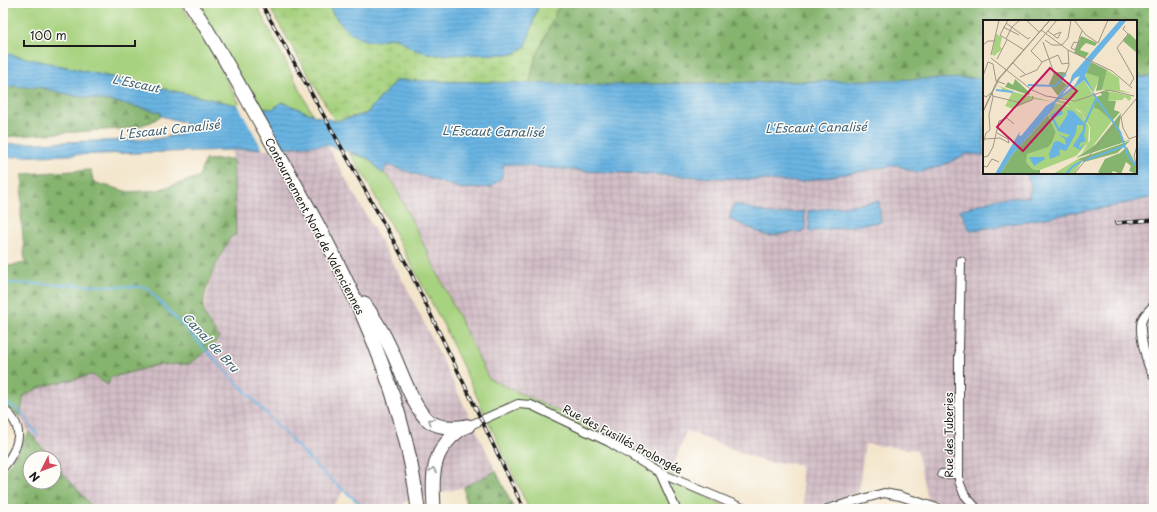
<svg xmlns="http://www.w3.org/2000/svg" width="1157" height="512" viewBox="0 0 1157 512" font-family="'Playpen Sans',sans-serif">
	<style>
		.industrial { fill: url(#industrial-grid) }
		.green { fill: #a7d27f; stroke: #62774e }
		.forest { fill: url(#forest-firs); stroke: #506845 }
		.wetland { fill: url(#wetland-marsh); stroke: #62774e }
		.water { fill: url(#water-rules); stroke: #42687f }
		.pier { fill: #f3e5cb }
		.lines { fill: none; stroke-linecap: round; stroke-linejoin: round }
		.stream { stroke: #69b4e2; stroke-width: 2 }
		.minor-casing { stroke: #3c3a36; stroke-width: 10 }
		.primary-casing { stroke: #3c3a36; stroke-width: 15 }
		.minor { stroke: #fff; stroke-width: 8 }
		.primary { stroke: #fff; stroke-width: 13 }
		.rail-casing { stroke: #1c1c1c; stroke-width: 3.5 }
		.rail { stroke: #fdfcf7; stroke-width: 2; stroke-dasharray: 6; stroke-linecap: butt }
		.oneway { stroke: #999 }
		.labels { text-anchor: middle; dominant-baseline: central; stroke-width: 3; stroke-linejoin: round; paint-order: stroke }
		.street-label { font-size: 11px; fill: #1c1c1c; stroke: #fdfcf7 }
		.water-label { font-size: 12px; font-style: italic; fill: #3f6075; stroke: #fdfcf7 }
		.inset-river { fill: none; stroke: #69b4e2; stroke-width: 2 }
		.inset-road { fill: none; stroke: #9d9585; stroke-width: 1 }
		.view { fill: #c2185b; fill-opacity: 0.15; stroke: #c2185b; stroke-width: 2 }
		.inset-edge { fill: none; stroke: #1c1c1c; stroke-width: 2 }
	</style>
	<defs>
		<pattern id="industrial-grid" width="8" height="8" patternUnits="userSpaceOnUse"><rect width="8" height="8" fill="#d2bdc6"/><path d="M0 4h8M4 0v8" fill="none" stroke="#b4a2aa"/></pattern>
		<pattern id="forest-firs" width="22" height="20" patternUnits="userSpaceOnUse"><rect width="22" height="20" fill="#85b46e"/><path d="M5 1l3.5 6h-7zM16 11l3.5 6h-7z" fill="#6c925a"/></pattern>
		<pattern id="wetland-marsh" width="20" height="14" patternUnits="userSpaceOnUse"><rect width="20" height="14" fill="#a7d27f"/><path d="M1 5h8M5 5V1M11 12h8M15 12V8" fill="none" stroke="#8fb46d"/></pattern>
		<pattern id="water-rules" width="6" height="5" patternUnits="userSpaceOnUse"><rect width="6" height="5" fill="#69b4e2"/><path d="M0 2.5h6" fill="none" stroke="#5a9ac1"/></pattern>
	</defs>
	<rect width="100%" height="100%" fill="#fdfcf7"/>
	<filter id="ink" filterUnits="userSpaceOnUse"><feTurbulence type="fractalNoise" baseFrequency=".025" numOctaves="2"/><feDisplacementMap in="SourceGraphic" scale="8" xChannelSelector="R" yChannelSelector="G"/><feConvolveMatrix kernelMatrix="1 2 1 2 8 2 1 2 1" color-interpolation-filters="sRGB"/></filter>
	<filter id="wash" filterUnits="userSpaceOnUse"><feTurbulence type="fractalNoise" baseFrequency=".012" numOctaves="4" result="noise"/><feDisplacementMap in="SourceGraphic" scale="16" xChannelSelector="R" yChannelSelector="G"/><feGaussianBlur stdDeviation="0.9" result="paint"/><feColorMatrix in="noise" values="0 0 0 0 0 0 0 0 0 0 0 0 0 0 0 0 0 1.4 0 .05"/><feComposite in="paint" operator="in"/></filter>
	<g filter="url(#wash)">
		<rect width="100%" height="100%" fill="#f3e5cb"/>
		<!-- industrial -->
		<g class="industrial">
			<polygon points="327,145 408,290 496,471 464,487 404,502 404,509 368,509 344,490 331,509 94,509 54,462 54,458 51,458 29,432 20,417 24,396 41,387 93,375 110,378 157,365 189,364 219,337 205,316 205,302 211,278 230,238 236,234 232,150"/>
			<polygon points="967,154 984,155 984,173 1026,173 1031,185 1029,197 995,199 960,210 971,231 1114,206 1154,197 1154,509 958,509 927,499 917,450 865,444 858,493 809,509 805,509 800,464 768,463 686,431 672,470 621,440 489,379 393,182 383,174 386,165 462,189 502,177 504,164 584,171 878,167 898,165 917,173 941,166"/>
		</g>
		<!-- green -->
		<g class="green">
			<polygon points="3,3 179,3 206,42 241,106 3,53"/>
			<polygon points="197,3 256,4 313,115 282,102 273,109 254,107"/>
			<polygon points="349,153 368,158 393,182 489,379 621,440 672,470 675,482 731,509 529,509 444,326 366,179"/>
		</g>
		<!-- forest -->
		<g class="forest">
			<polygon points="560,3 1154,3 1154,77 1136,77 1136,21 984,21 984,78 605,85 529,84 535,59"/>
			<polygon points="3,86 39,87 75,96 116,102 160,112 161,116 151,122 132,128 3,137"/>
			<path d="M 233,159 L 236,234 L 230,238 C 221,256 197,296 205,316 C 208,323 215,330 219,337 L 212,347 L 189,364 L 157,365 L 110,378 L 108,385 L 92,375 L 41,387 L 24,396 L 20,417 L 3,404 L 3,267 L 25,263 L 21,213 L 23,174 L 91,170 L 93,182 L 129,192 L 158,190 L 199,177 L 205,160 Z"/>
			<polygon points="29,432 51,458 30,458 30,482 54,482 54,462 94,509 47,509 41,505 35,509 3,509 3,475"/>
			<polygon points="496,471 514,509 466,509 464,487"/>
		</g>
		<!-- wetland -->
		<polygon class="wetland" points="267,3 560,3 535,59 529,84 397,80 366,114 335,121"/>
		<!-- water -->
		<g class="water">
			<path d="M 328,3 L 539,3 L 526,46 L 514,54 L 437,55 L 415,50 L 395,37 C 388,38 378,42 370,41 C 352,39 334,20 328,3 Z"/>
			<polygon points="3,53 241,106 273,109 282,102 313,115 335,121 366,114 396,80 605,85 984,78 984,155 967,154 941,166 917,173 897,165 799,182 584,171 504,164 502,177 492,187 462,189 387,165 383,174 368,158 327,145 232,150 3,157 3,144 156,139 181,134 186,126 183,122 161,116 160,112 116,102 75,96 39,87 3,86"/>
			<polygon points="1136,77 1154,77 1154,197 1114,206 970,231 960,210 995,199 1029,197 1031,185 1026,173 1136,173"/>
			<polygon points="879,201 881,222 810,232 808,211"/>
			<polygon points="734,204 776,215 804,211 806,231 768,236 729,219"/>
		</g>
		<!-- pier -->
		<polygon class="pier" points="237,103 259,105 284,149 263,150"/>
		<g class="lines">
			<!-- stream -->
			<g class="stream">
				<polyline points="3,283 146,287 321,471 366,509"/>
				<polyline points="3,400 22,413 38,436"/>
			</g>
		</g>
	</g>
	<g filter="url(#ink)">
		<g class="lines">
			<!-- minor casing -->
			<g class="minor-casing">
				<g id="minor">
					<path d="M 1154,305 C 1150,310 1144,314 1142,320 C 1138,331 1147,368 1154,376"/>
					<polyline points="959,349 961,261"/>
					<polyline points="959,355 959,481 964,494 977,509"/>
					<path d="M 3,409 C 27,427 19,447 3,468"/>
					<polyline points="468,426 518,404 531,405 609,442 660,473 745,509"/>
					<polyline points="660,473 676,509"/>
					<polyline points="942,474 958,474"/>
					<polyline points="827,509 884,493 900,496 940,509"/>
				</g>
			</g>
			<!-- primary casing -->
			<g class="primary-casing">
				<g id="primary">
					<path d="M 190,3 C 219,46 243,93 269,138 C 336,254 403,375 418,509"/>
					<path d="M 364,303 C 373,316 382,330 389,345 C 399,364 413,410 429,421 C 440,429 455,428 468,426"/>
					<path d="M 434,509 C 432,472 431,448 466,426"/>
				</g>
			</g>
			<!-- minor -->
			<use href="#minor" class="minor"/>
			<!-- primary -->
			<use href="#primary" class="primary"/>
			<!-- rail casing -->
			<g class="rail-casing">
				<g id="rail">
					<polyline points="261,3 407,265 524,509"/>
					<polyline points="1116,223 1154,220"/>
				</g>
			</g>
			<!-- rail -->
			<use href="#rail" class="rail"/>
		</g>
		<!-- one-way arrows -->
		<defs><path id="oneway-chevron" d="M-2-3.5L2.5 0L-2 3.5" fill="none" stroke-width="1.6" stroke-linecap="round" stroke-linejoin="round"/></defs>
		<g class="oneway">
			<use href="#oneway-chevron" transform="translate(431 421) rotate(-147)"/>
			<use href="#oneway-chevron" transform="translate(433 470) rotate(-81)"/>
		</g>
	</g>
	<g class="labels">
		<!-- street labels -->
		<g class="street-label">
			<text transform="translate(315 226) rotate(62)">Contournement Nord de Valenciennes</text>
			<text transform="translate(948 435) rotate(-90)">Rue des Tuberies</text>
			<text transform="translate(623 439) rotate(28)">Rue des Fusillés Prolongée</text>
		</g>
		<!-- water labels -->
		<g class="water-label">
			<text transform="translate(136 83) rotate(12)">L'Escaut</text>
			<text transform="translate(816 127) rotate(-1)">L'Escaut Canalisé</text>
			<text transform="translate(169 129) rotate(-6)">L'Escaut Canalisé</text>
			<text transform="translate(493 131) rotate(1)">L'Escaut Canalisé</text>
			<text transform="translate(211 342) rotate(47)">Canal de Bru</text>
		</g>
	</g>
	<!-- overview -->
	<g transform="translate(983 20)">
		<rect width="154" height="154" fill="#f3e5cb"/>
		<path d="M 13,14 L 19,17 L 17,26 L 19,29 L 11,36 L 9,34 ZM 124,50 L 136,58 L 137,70 L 148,73 L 119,70 ZM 103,53 L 117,57 L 110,73 L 102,59 ZM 101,60 L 110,74 L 97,80 L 77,79 ZM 14,65 L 31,72 L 70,82 L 51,79 L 30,89 L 22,86 L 29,73 L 18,70 L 19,68 ZM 124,71 L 148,76 L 148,79 L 146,81 L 142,77 L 139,80 L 125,81 ZM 110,75 L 112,78 L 102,94 L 92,87 L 73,82 L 76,80 L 86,82 ZM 110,88 L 115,89 L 129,101 L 110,126 L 99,133 L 107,120 L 107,98 ZM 95,139 L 99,141 L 91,154 L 70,154 Z" fill="#a7d27f"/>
		<path d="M 146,13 L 154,21 L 154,33 L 140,21 ZM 98,16 L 114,23 L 112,26 L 103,23 L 99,27 L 97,30 L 106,33 L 102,38 L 91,33 ZM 108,42 L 124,50 L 119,70 L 113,71 L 116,57 L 103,53 ZM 78,52 L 83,53 L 79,61 L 84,65 L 75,76 L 66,64 L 71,53 ZM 32,59 L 47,73 L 46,75 L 22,67 L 25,62 L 30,65 ZM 124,71 L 126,73 L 125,81 L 133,81 L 131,90 L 137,92 L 129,101 L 115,89 L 110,88 L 113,77 L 119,75 L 117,72 ZM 138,93 L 136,108 L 141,121 L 148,120 L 93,138 L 113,124 ZM 65,95 L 73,112 L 69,123 L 49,149 L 57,150 L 57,153 L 17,154 L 29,135 ZM 147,121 L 134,133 L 101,142 L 95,139 ZM 144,127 L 152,143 L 154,154 L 146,151 L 148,146 L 143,142 L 138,154 L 130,151 L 128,154 L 118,154 L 115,152 L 122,139 L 137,133 Z" fill="#85b46e"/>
		<path d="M 112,74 L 113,77 L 107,107 L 97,91 L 82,84 L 92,87 L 102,94 ZM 72,83 L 89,87 L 98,93 L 106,107 L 105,123 L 93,136 L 57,150 L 49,149 L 43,142 L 44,134 L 65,127 L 69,123 L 73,112 L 65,95 Z" fill="#a7d27f"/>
		<path d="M 137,0 L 144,0 L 108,42 L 102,56 L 111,73 L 101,60 L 72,83 L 71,88 L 29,135 L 17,154 L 12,154 L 37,111 L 36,115 L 38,116 L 63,86 L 71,81 L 87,62 L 89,55 ZM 97,56 L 92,65 L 79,75 L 92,58 ZM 78,88 L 80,94 L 71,98 L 76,108 L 85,94 L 84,90 L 90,91 L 103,105 L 101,116 L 103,121 L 97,123 L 96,128 L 101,124 L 97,130 L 90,126 L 100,110 L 100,105 L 94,105 L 93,113 L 83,131 L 76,129 L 77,135 L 67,139 L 66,134 L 71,122 L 75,121 L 83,125 L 82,119 L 75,114 L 84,118 L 87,115 L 75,111 L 67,96 ZM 46,137 L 61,137 L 62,139 L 51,146 Z" fill="#69b4e2" fill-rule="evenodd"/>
		<path class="inset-river" d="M 45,65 L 72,66 L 83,54M 13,70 L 30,72M 110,73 L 137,112 L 145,136 L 153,145 L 153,154M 102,103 L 113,79M 103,140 L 141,126M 83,154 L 89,147 L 99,141"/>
		<path class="inset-road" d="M 25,0 L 17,15 L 41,30M 43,0 L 56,12M 91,0 L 103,15 L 115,23 L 125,0M 23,3 L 45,19 L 47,17M 142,6 L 140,9 L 145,14 L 134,28 L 151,58 L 147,65M 20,7 L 36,15M 58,10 L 85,30 L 129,51 L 149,68M 65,11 L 74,18 L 75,18 L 78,12 L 71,15M 23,19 L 29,7 L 37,0M 62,20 L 69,25 L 79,25 L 85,18 L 88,0M 60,22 L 71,53 L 83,53 L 86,45 L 85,30M 95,23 L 91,22 L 88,28 L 92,30 L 95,23 L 96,19 L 97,16 L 99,11M 0,25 L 5,21 L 12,21M 48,31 L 74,0M 48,31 L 59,42M 8,35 L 16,0M 8,38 L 49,70 L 63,76 L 92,81 L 125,70 L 151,76M 14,39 L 24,20M 5,42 L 10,44 L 13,61 L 22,64M 59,42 L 75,35 L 79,44 L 86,43M 30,43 L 42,54M 0,56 L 5,42M 37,57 L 54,50 L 59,42M 0,75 L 3,77 L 9,72 L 10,77 L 6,95 L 7,110 L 3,113 L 0,124M 10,76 L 38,83M 0,91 L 15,59 L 67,0M 0,92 L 16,59 L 67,0M 22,97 L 33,86 L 49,80 L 50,76M 138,97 L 140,108 L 146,119 L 154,116M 2,119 L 17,118 L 26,123 L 25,119 L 14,113M 154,126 L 151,136 L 154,147M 1,137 L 5,136 L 10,127 L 16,101 L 24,98 L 31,104M 0,146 L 4,147 L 9,139 L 16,142M 91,154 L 153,79"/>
		<path class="view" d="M 67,48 L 94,71 L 40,131 L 14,107 Z"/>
		<rect width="154" height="154" class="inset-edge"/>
	</g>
	<!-- margin -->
	<rect width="1157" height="512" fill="none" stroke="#fdfcf7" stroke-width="16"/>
	<!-- north arrow -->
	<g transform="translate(42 470) rotate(228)"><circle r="19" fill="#fdfcf7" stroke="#a3a29f"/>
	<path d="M0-3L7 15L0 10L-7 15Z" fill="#d1495b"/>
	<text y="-6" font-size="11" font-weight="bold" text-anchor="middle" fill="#1c1c1c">N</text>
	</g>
	<!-- scale -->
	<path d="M24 40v6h111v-6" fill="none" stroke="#1c1c1c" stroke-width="2"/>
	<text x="30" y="40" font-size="12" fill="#1c1c1c" stroke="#fdfcf7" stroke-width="3" paint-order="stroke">100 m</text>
</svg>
